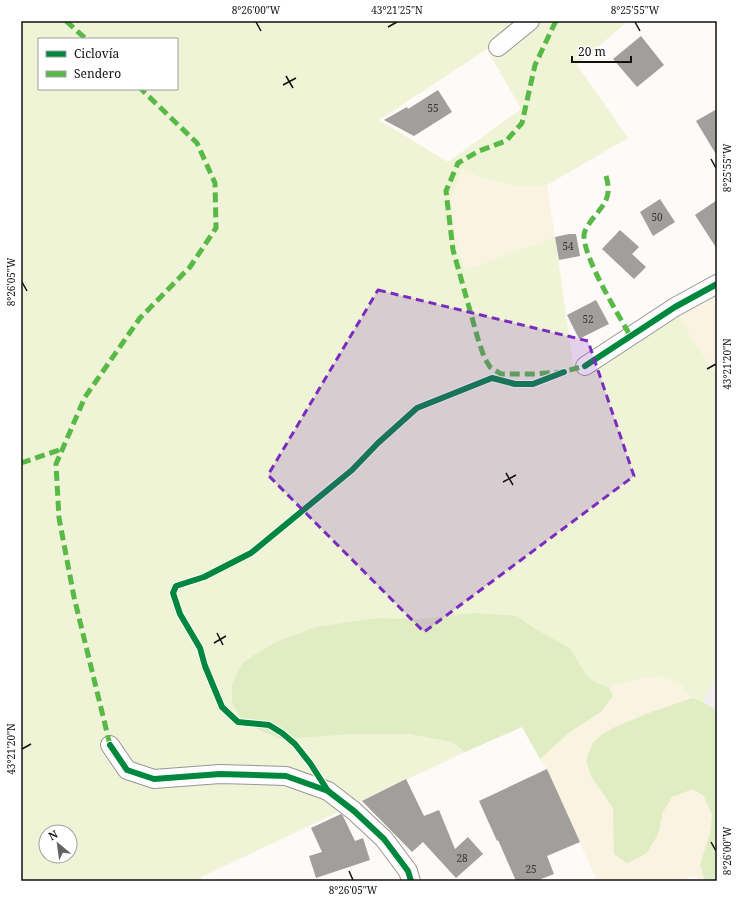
<svg xmlns="http://www.w3.org/2000/svg" width="738" height="902" viewBox="0 0 738 902" font-family="'Noto Serif',serif">
	<style>
		.industrial { fill: #f4eef3 }
		.farmland { fill: #fbf3e2 }
		.green { fill: #eef4d5; fill-rule: evenodd }
		.forest { fill: #e0ecc2 }
		.building { fill: #a19e9c }
		.lines { fill: none; stroke-linecap: round; stroke-linejoin: round }
		.minor-casing { stroke: #979695; stroke-width: 20 }
		.minor { stroke: #fffefe; stroke-width: 18 }
		.quiet { stroke: #58b947; stroke-width: 5; stroke-dasharray: 10 5; stroke-linecap: butt }
		.cycleway-casing { stroke: #fff; stroke-width: 8 }
		.cycleway { stroke: #00873e; stroke-width: 6 }
		.marked { fill: #7b2cbf; fill-opacity: 0.2; stroke: #7b2cbf; stroke-width: 3; stroke-dasharray: 8 5; stroke-linejoin: round }
		.ticks { fill: none; stroke: #111; stroke-width: 1.5 }
		.labels { text-anchor: middle; dominant-baseline: central; stroke-width: 4; stroke-linejoin: round; paint-order: stroke }
		.number-label { font-size: 10px; fill: #353434 }
		.neatline { fill: none; stroke: #111; stroke-width: 1.5 }
		.ticks-label { font-size: 10px; text-anchor: middle; fill: #111 }
	</style>
	<rect width="100%" height="100%" fill="#fdfaf7"/>
	<!-- industrial -->
	<polygon class="industrial" points="717,675 717,710 703,702"/>
	<!-- farmland -->
	<g class="farmland">
		<polygon points="462,169 485,179 522,187 547,185 555,237 465,270 457,244 451,198"/>
		<polygon points="717,297 717,376 691,337 679,315"/>
		<polygon points="662,677 681,685 692,698 703,702 717,710 717,864 704,879 692,877 674,881 597,881 547,769 540,759 570,732 601,712 613,696 609,687 639,679"/>
	</g>
	<!-- green -->
	<path class="green" d="M 21,21 L 628,21 L 577,65 L 628,138 L 547,185 L 522,187 L 485,179 L 462,169 L 451,198 L 457,244 L 465,270 L 555,237 L 573,365 L 579,365 L 688,289 L 717,277 L 717,297 L 679,315 L 691,337 L 717,376 L 717,675 L 703,702 L 692,698 L 681,685 L 662,677 L 639,679 L 609,687 L 596,683 L 587,676 L 570,648 L 534,628 L 517,616 L 419,619 L 379,618 L 241,665 L 232,684 L 232,702 L 353,734 L 409,734 L 452,742 L 465,752 L 201,877 L 202,881 L 21,881 ZM 39,39 L 177,39 L 177,89 L 39,89 ZM 487,49 L 521,109 L 448,162 L 379,120 ZM 46,832 L 70,832 L 70,856 L 46,856 Z"/>
	<!-- forest -->
	<g class="forest">
		<polygon points="474,613 517,616 534,628 570,648 587,676 596,683 609,687 613,696 601,712 570,732 540,759 522,727 465,752 452,742 409,734 352,734 281,739 259,730 239,716 232,702 232,684 241,665 254,655 276,642 316,627 379,618 419,619"/>
		<polygon points="692,698 703,702 717,710 717,881 705,881 700,865 710,833 712,815 704,796 693,789 672,797 663,812 658,834 647,853 627,863 614,854 613,808 591,776 586,760 592,744 601,735 613,728 646,714"/>
	</g>
	<!-- building -->
	<g class="building">
		<polygon points="641,36 664,65 637,87 613,59"/>
		<polygon points="438,90 452,112 414,136 384,120 407,107 408,109"/>
		<polygon points="717,109 717,156 696,121"/>
		<polygon points="660,199 675,222 653,236 640,212"/>
		<polygon points="717,200 717,249 695,215"/>
		<polygon points="620,230 639,247 632,254 646,267 634,279 602,249"/>
		<polygon points="569,234 576,234 580,256 559,260 555,237"/>
		<polygon points="596,300 609,324 579,339 567,315"/>
		<polygon points="547,769 580,842 547,856 554,874 536,881 516,881 498,840 497,841 479,801"/>
		<polygon points="406,779 424,816 439,810 455,849 468,837 483,854 456,878 423,842 412,852 362,801"/>
		<polygon points="341,814 343,816 355,841 363,838 370,860 316,878 309,856 322,852 311,828"/>
	</g>
	<g class="lines">
		<!-- minor casing -->
		<g class="minor-casing">
			<g id="minor">
				<polyline points="498,47 530,21"/>
				<polyline points="585,366 675,307 717,284"/>
				<polyline points="110,745 127,770 154,779 220,774 286,776 328,791 354,811 384,839 408,871 411,881"/>
			</g>
		</g>
		<!-- minor -->
		<use href="#minor" class="minor"/>
		<!-- quiet -->
		<g class="quiet">
			<polyline points="66,21 86,39"/>
			<polyline points="556,21 552,29 535,65 522,123 506,141 479,151 458,163 446,191 453,250 478,339 484,357 490,367 501,374 533,374 562,372 585,366"/>
			<path d="M 606,176 C 614,202 599,207 587,227 C 586,229 584,232 584,235 C 583,257 619,316 631,337"/>
			<polyline points="21,463 62,449"/>
			<polyline points="110,745 74,597 59,518 56,464 85,397 140,318 190,267 216,228 215,183 197,143 141,89"/>
		</g>
		<!-- cycleway casing -->
		<g class="cycleway-casing">
			<g id="cycleway">
				<polyline points="585,366 675,307 717,284"/>
				<polyline points="110,745 127,770 154,779 220,774 286,776 328,791 354,811 384,839 408,871 411,881"/>
				<polyline points="328,791 310,763 295,744 282,733 269,725 238,722 222,707 205,666 200,648 180,614 173,593 176,586 204,577 251,553 352,470 378,443 417,408 492,378 515,384 533,384 564,372"/>
			</g>
		</g>
		<!-- cycleway -->
		<use href="#cycleway" class="cycleway"/>
	</g>
	<!-- marked area -->
	<path class="marked" d="M 378,290 L 588,341 L 634,476 L 424,632 L 268,475 Z"/>
	<!-- ticks -->
	<path class="ticks" d="M 256,22 L 261,31M 635,22 L 640,31M 388,27 L 397,22M 286,76 L 293,88M 283,85 L 296,78M 711,159 L 716,168M 22,282 L 27,291M 707,369 L 716,364M 506,473 L 513,485M 503,482 L 516,475M 217,633 L 223,645M 214,643 L 226,636M 22,749 L 31,744M 711,842 L 716,851M 349,871 L 353,880"/>
	<g class="labels">
		<!-- number labels -->
		<g class="number-label">
			<text x="433" y="108">55</text>
			<text x="657" y="217">50</text>
			<text x="568" y="246">54</text>
			<text x="588" y="319">52</text>
			<text x="462" y="858">28</text>
			<text x="531" y="869">25</text>
		</g>
	</g>
	<!-- border -->
	<rect width="738" height="902" fill="none" stroke="#ffffff" stroke-width="44"/>
	<!-- legend -->
	<rect x="38" y="38" width="140" height="52" fill="#ffffff" stroke="#a0a0a0"/>
	<rect x="46" y="51" width="20" height="6" fill="#00873e" stroke="#a0a0a0"/>
	<text x="74" y="58" font-size="12" fill="#111111">Ciclovía</text>
	<rect x="46" y="71" width="20" height="6" fill="#58b947" stroke="#a0a0a0"/>
	<text x="74" y="78" font-size="12" fill="#111111">Sendero</text>
	<!-- north arrow -->
	<g transform="translate(58 844) rotate(331)"><circle r="19" fill="#ffffff" stroke="#a0a0a0"/>
	<path d="M0-3L7 15L0 10L-7 15Z" fill="#646362"/>
	<text y="-6" font-size="11" font-weight="bold" text-anchor="middle" fill="#111111">N</text>
	</g>
	<!-- scale -->
	<path d="M572 56v6h59v-6" fill="none" stroke="#111111" stroke-width="2"/>
	<text x="578" y="56" font-size="12" fill="#111111" stroke="#ffffff" stroke-width="3" paint-order="stroke">20 m</text>
	<rect x="22" y="22" width="694" height="858" class="neatline"/>
	<g class="ticks-label">
		<text x="256" y="14">8°26'00"W</text>
		<text x="397" y="14">43°21'25"N</text>
		<text x="635" y="14">8°25'55"W</text>
		<text transform="translate(727 168) rotate(-90)" y="4">8°25'55"W</text>
		<text transform="translate(11 282) rotate(-90)" y="4">8°26'05"W</text>
		<text transform="translate(727 364) rotate(-90)" y="4">43°21'20"N</text>
		<text transform="translate(11 749) rotate(-90)" y="4">43°21'20"N</text>
		<text transform="translate(727 851) rotate(-90)" y="4">8°26'00"W</text>
		<text x="353" y="894">8°26'05"W</text>
	</g>
</svg>
